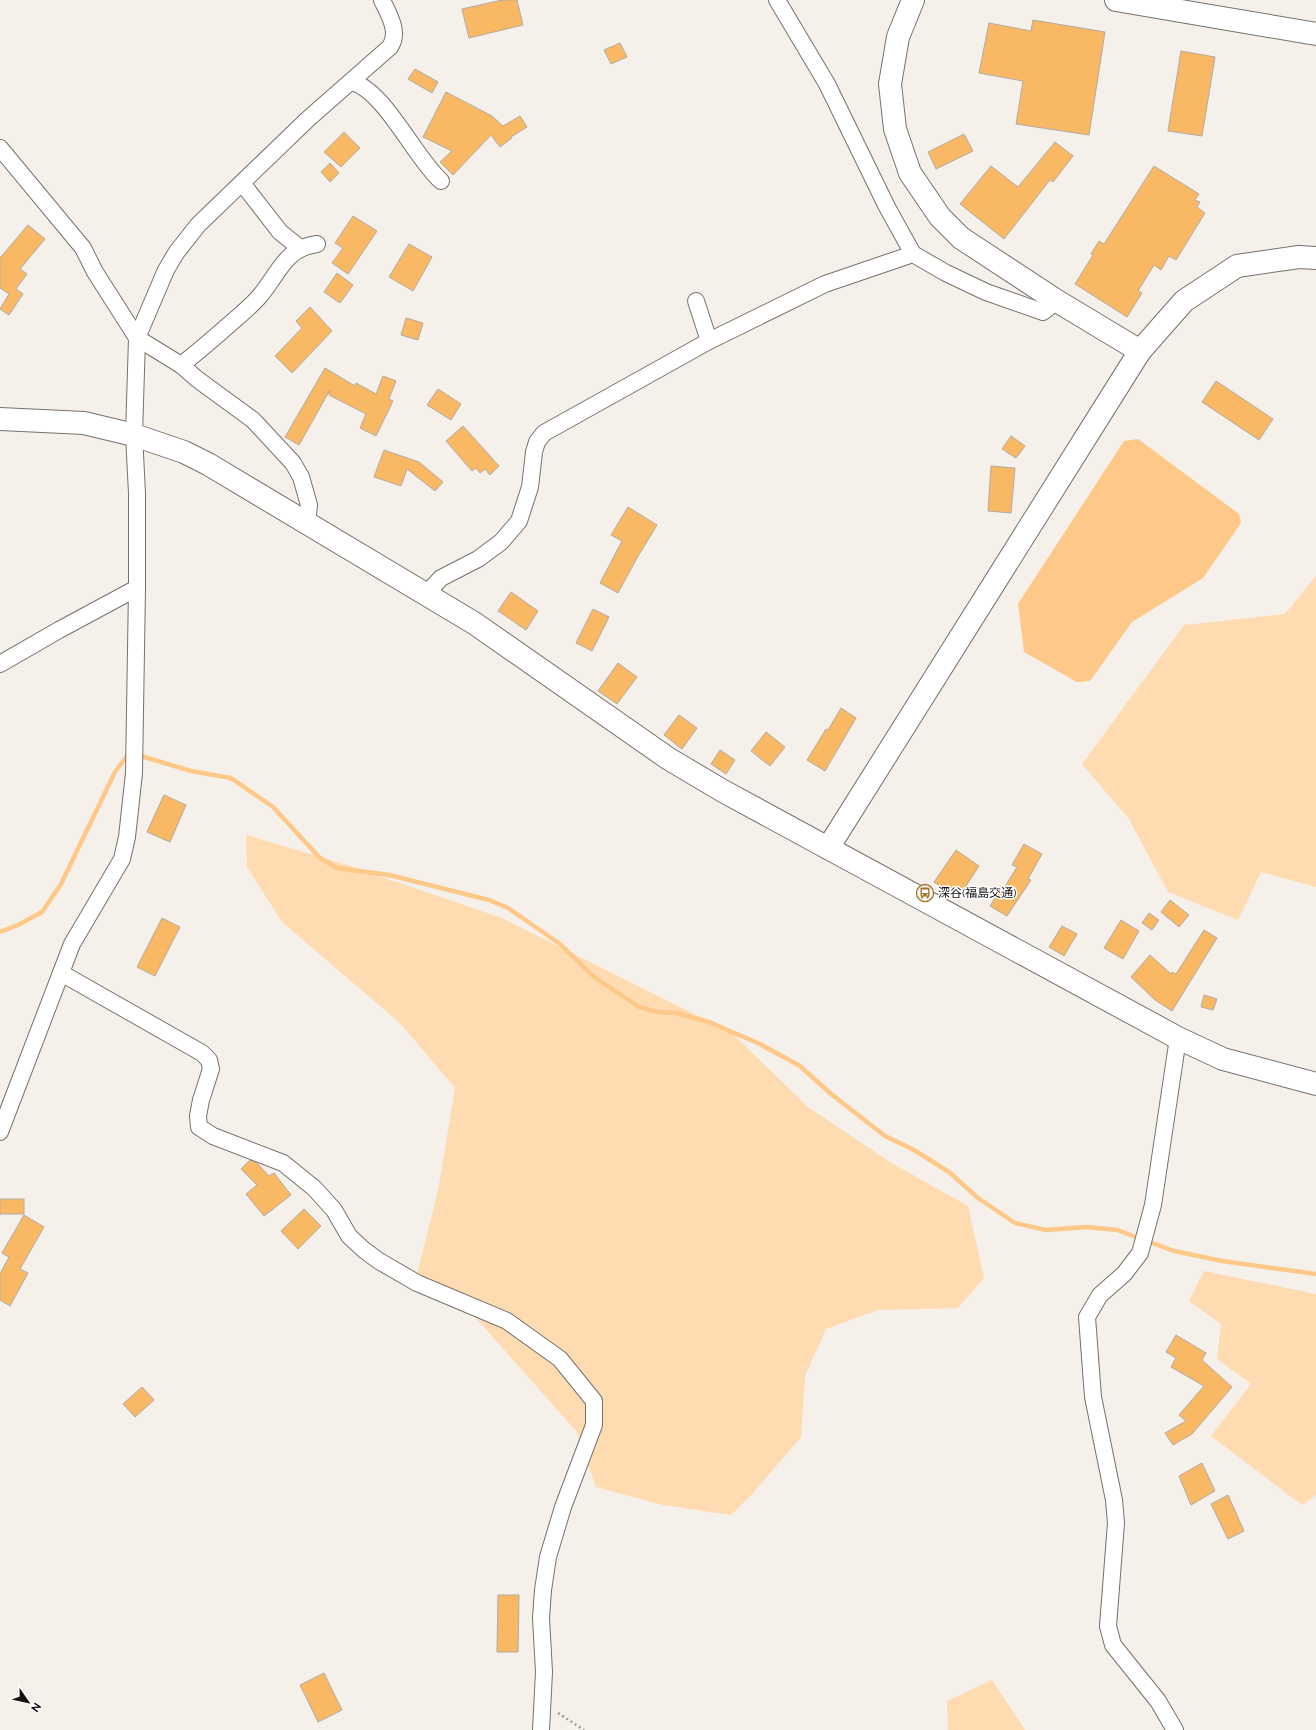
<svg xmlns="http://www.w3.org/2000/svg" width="1316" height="1730" viewBox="0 0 1316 1730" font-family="Raleway,'Noto Sans JP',sans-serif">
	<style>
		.green { fill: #fedbb1 }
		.water { fill: #fdc888 }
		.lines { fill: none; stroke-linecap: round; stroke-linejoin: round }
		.stream { stroke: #fdc888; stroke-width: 4.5 }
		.building { fill: #f9b864; stroke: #b0aba5 }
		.street-casing { stroke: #76716c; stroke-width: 18 }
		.secondary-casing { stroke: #76716c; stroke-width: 24 }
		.path { stroke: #9c9893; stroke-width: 2.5; stroke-dasharray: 2 3; stroke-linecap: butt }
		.street { stroke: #fff; stroke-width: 16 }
		.secondary { stroke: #fff; stroke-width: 22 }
		.labels { text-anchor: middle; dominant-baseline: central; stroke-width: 3; stroke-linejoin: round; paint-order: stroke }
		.poi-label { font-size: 12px; fill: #151311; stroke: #fff; text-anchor: start }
	</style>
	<rect width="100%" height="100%" fill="#f6f0ea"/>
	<!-- green -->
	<g class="green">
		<polygon points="1316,576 1316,887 1261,872 1238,920 1168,892 1129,819 1082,764 1184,625 1285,614"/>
		<polygon points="246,835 344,864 502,918 732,1033 808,1107 890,1162 968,1206 984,1278 958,1308 878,1310 826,1329 805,1376 801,1437 755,1491 731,1515 663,1505 596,1487 577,1432 468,1309 417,1275 438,1191 455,1088 400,1023 282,922 247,867"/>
		<polygon points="1204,1271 1316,1294 1316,1495 1302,1505 1211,1436 1251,1384 1217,1359 1221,1324 1189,1301"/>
		<polygon points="992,1680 1025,1730 948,1730 947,1701"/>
	</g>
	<!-- water -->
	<polygon class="water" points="1138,439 1239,514 1241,523 1203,578 1132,622 1090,681 1077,682 1024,652 1018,604 1124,441"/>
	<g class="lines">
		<!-- stream -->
		<polyline class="stream" points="0,932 18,925 42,912 61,884 115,772 127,756 141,756 191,771 231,778 273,807 320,858 337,868 389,875 489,900 508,908 560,944 594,977 639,1007 658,1012 676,1013 709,1022 760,1044 800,1066 831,1094 885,1136 914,1150 949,1172 978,1198 1015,1223 1046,1230 1087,1227 1117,1230 1174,1251 1222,1261 1316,1274"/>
	</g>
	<!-- building -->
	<g class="building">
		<polygon points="502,0 517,0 523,25 469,38 462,9"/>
		<polygon points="1033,20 1105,32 1089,135 1016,124 1023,81 979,73 989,23 1031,31"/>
		<polygon points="620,43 627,57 611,64 604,50"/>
		<polygon points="1181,51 1215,57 1202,136 1168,131"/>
		<polygon points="415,69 438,82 432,93 408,79"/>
		<polygon points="446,92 492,116 503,126 520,116 527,127 511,137 512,138 500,147 491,135 453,175 440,162 452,151 423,137"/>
		<polygon points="344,132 360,148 341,167 324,152"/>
		<polygon points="964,134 973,151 936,169 928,152"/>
		<polygon points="1055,142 1073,156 1053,182 1050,180 1004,239 960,204 991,166 1018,187"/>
		<polygon points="330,163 339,173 330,182 321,172"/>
		<polygon points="1154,166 1199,194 1195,200 1200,202 1197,207 1205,213 1176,260 1169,256 1161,270 1154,265 1138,291 1142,293 1127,317 1075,284 1093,255 1091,254 1099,241 1104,244"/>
		<polygon points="353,216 377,231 348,274 332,263 343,248 335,243"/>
		<polygon points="28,225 45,239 20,269 27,274 16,289 23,294 9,315 0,309 9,294 0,288 0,258"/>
		<polygon points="409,244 432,257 413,291 389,277"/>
		<polygon points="337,273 353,285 340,303 324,292"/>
		<polygon points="310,307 332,331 292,373 275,356 302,328 296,321"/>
		<polygon points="406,318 423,323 418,340 401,335"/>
		<polygon points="325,368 355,386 356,383 376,394 383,376 396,381 389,399 393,401 376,436 360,428 366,414 329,395 330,390 299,445 285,437"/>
		<polygon points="1216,381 1273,419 1259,440 1202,402"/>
		<polygon points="438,389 461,404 451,420 427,405"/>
		<polygon points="463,426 499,466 490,475 485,469 480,473 476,468 472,471 446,441"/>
		<polygon points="1011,436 1025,446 1016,458 1002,449"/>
		<polygon points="384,450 419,462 443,482 435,491 407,469 401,486 374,477"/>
		<polygon points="991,466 1015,468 1011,513 988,511"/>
		<polygon points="628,507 657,525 637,558 618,593 600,583 622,541 611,535"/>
		<polygon points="511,592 538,611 526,630 498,611"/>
		<polygon points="593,609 609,617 592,651 576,643"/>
		<polygon points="618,663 637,677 617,704 598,691"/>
		<polygon points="841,708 856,718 825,771 807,760 826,729 828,730"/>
		<polygon points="679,715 697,728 682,749 664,735"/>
		<polygon points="766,732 785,747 770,766 751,751"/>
		<polygon points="720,750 735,760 726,774 711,764"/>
		<polygon points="164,795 186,805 170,842 147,832"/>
		<polygon points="1024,844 1042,854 1028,879 1031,880 1007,916 990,906 1002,887 1004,888 1017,867 1012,865"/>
		<polygon points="956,850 979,866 958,898 934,882"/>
		<polygon points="1170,900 1189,915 1179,927 1161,912"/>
		<polygon points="1149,913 1159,920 1152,930 1142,923"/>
		<polygon points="162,918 180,927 155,976 137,967"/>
		<polygon points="1121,920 1139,931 1123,959 1104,948"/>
		<polygon points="1062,926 1077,934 1064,956 1049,947"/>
		<polygon points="1204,930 1217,938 1172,1011 1155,1000 1131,977 1150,955 1171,974 1172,972 1176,974"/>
		<polygon points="1204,995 1217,999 1213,1010 1201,1007"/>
		<polygon points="250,1160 257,1163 269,1176 274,1173 291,1195 264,1216 246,1194 257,1185 241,1169"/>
		<rect x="0" y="1199" width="24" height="15"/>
		<polygon points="304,1209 321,1226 298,1249 281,1231"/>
		<polygon points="24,1215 44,1227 20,1269 28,1273 10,1306 0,1300 0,1274 9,1257 2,1253"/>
		<polygon points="1176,1335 1206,1353 1202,1360 1232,1387 1192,1434 1173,1445 1165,1433 1186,1421 1179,1415 1204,1386 1171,1367 1176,1358 1166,1352"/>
		<polygon points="142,1387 154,1400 135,1417 123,1404"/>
		<polygon points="1202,1463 1215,1491 1191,1505 1179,1476"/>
		<polygon points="1228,1495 1244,1531 1228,1539 1211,1504"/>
		<polygon points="498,1595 519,1595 518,1652 497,1652"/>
		<polygon points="324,1673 342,1710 318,1722 300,1685"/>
	</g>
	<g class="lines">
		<!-- street casing -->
		<g class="street-casing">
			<g id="street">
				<polyline points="777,0 827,84 887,207 913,254"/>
				<path d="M 352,82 C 384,90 415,158 441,181"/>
				<polyline points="0,148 83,248 95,272 137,338 181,365 197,379 253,420 293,463 301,477 309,505 307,523"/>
				<polyline points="242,183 280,232 300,248"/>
				<polyline points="696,301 709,341"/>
				<path d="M 181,365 C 198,352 214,338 231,323 C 240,315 250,307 258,298 C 278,276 284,248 317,244"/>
				<polyline points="426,594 441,578 478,559 501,542 519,521 530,487 534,452 537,442 544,433 709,341 825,284 913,254 946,273 986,292 1043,312 1057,301"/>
				<polyline points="0,664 59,630 137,588"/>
				<polyline points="61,973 202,1053 209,1060 211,1069 201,1100 198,1116 199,1127 213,1136 283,1163 314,1188 334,1210 349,1236 364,1250 379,1261 417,1283 507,1321 560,1359 594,1401 594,1425 563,1507 548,1557 543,1590 541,1618 544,1672 541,1730"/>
				<path d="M 0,1132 L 72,944 L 122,859 L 127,837 L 134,773 L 137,588 L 137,493 L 134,435 L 137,338 L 166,270 L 176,253 L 198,225 L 308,119 L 390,47 C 400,32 389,15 382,0"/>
				<polyline points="1175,1730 1158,1701 1113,1645 1108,1626 1116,1523 1114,1500 1093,1397 1087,1317 1100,1295 1124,1274 1140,1253 1153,1205 1178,1038"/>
			</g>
		</g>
		<!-- secondary casing -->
		<g class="secondary-casing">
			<g id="secondary">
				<polyline points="913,0 898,37 890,84 895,129 910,173 940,217 961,238 1057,301 1140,351"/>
				<polyline points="1116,0 1316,34"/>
				<polyline points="0,419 84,423 134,435 184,452 208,464 474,623 669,759 723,791 1178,1038 1223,1059 1316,1084"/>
				<polyline points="828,848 1140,351 1184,301 1237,266 1299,257 1316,258"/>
			</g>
		</g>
		<!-- path -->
		<polyline class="path" points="558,1713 584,1730"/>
		<!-- street -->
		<use href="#street" class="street"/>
		<!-- secondary -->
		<use href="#secondary" class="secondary"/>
	</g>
	<!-- icons -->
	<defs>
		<g id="bus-ring" transform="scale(0.9)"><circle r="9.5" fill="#fff" stroke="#a5712a" stroke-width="1.5"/><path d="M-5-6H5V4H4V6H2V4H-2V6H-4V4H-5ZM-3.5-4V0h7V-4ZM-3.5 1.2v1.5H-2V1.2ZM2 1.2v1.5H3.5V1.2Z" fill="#a5712a"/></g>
	</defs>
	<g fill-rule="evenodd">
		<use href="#bus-ring" x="925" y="893"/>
	</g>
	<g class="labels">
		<!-- poi labels -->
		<g class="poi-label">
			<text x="938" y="893">深谷(福島交通)</text>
		</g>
	</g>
	<!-- north arrow -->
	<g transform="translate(28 1702) rotate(124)" stroke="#ffffff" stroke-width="3" paint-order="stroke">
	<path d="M0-3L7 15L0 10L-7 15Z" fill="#151311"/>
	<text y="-6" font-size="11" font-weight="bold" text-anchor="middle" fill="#151311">N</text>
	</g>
</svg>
